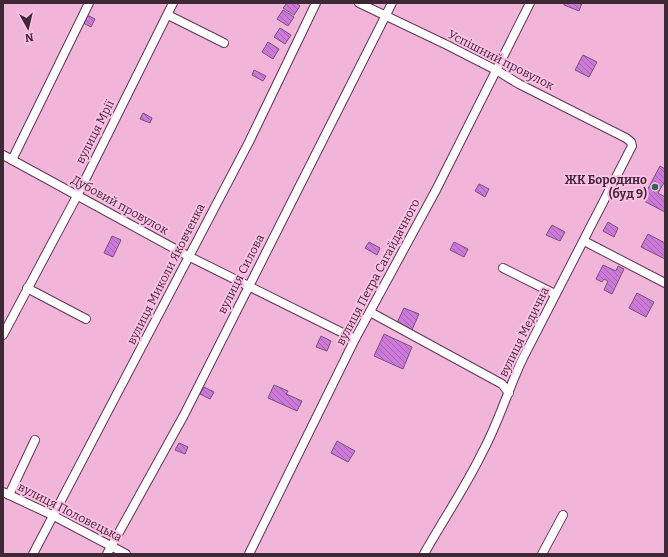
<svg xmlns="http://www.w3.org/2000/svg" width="668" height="557" viewBox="0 0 668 557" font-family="Bitter,serif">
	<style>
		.building { fill: url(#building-back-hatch); stroke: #77517d }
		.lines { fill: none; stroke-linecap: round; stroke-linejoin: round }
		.minor-casing { stroke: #643353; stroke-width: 10 }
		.minor { stroke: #fff; stroke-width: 8 }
		.poi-dot { fill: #30674e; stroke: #fec1e6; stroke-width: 1.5 }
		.labels { text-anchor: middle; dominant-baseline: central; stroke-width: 4; stroke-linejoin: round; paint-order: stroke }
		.street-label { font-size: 12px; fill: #3f2836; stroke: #fec1e6 }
		.poi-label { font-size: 12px; font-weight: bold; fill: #3f2836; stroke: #fec1e6; text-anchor: end }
	</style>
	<defs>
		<pattern id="building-back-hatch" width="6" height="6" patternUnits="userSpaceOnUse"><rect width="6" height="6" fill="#cd79d9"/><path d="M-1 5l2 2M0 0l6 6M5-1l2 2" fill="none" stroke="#a863b1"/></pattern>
	</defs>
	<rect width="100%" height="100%" fill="#f0b5d9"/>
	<!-- building -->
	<g class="building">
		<polygon points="287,3 296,3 300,6 294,15 283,8"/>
		<polygon points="564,3 582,3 579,11 564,5"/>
		<polygon points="283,10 294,17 288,26 277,19"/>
		<polygon points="87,15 95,19 91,27 83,23"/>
		<polygon points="280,28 291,35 285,44 274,37"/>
		<polygon points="268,42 279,49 273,59 262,52"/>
		<polygon points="583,55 597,62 589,77 575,70"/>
		<polygon points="254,70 266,76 263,81 252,75"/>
		<polygon points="143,113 152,118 150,123 140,119"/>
		<polygon points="660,166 665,169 665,181 658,193 665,197 665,212 642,200"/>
		<polygon points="479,184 489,189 485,197 475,191"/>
		<polygon points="608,222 618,228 614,237 603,231"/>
		<polygon points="552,225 565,232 560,241 546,235"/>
		<polygon points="648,234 665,243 665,259 641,247"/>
		<polygon points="112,236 121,240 113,257 104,253"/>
		<polygon points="369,242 380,248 377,255 365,248"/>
		<polygon points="454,242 468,249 464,257 450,250"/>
		<polygon points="603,265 616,271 618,266 624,269 612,294 604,290 608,281 604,279 602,282 596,279"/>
		<polygon points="637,293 654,302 646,317 629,308"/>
		<polygon points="404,308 419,314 411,332 396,325"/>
		<polygon points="384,334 412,347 403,369 374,356"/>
		<polygon points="321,336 331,341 327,351 316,347"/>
		<polygon points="274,385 288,391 286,394 302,401 297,411 268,398"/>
		<polygon points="204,387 214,392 210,399 200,394"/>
		<polygon points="337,441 355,451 348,462 331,453"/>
		<polygon points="179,443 188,447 185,454 175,450"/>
	</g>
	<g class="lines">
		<!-- minor casing -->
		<g class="minor-casing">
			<g id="minor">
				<path d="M 359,3 L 447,45 L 496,70 L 519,84 L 626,138 L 631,142 L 632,146 L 523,358 C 508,389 499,422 482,453 C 465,488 443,520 424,554"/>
				<polyline points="168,15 224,43"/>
				<polyline points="3,155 188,256 355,339"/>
				<polyline points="12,160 89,3"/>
				<polyline points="584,241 665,283"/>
				<polyline points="503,268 555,294"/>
				<polyline points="27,288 86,319"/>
				<polyline points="370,312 502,384 509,393"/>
				<polyline points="3,335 77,196 173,3"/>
				<polyline points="3,492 52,515 126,554"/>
				<polyline points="9,495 35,440"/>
				<polyline points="33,554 249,142 316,3"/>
				<polyline points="107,554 184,415 392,3"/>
				<polyline points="249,554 355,339 436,190 530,3"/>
				<polyline points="542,554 563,515"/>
			</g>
		</g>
		<!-- minor -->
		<use href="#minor" class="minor"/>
	</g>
	<!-- markers -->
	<circle class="poi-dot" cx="655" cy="187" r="4"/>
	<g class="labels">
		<!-- street labels -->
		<g class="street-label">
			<text transform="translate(501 60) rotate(27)">Успішний провулок</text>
			<text transform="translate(95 132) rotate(-63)">вулиця Мрії</text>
			<text transform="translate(120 205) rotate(29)">Дубовий провулок</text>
			<text transform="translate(378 272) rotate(-62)">вулиця Петра Сагайдачного</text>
			<text transform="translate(166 274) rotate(-63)">вулиця Миколи Яковченка</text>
			<text transform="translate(241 274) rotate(-63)">вулиця Силова</text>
			<text transform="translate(524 332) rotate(-64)">вулиця Медична</text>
			<text transform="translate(70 512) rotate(27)">вулиця Половецька</text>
		</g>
		<!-- poi labels -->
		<g class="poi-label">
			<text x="647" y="180">ЖК Бородино<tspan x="647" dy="14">(буд 9)</tspan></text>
		</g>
	</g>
	<!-- border -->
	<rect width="668" height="557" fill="none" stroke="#3f2836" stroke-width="8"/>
	<!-- north arrow -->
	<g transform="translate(28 28) rotate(172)" stroke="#fec1e6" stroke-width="3" paint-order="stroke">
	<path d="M0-3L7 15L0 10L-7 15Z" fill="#3f2836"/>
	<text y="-6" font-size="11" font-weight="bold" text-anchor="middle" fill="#3f2836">N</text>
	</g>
</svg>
